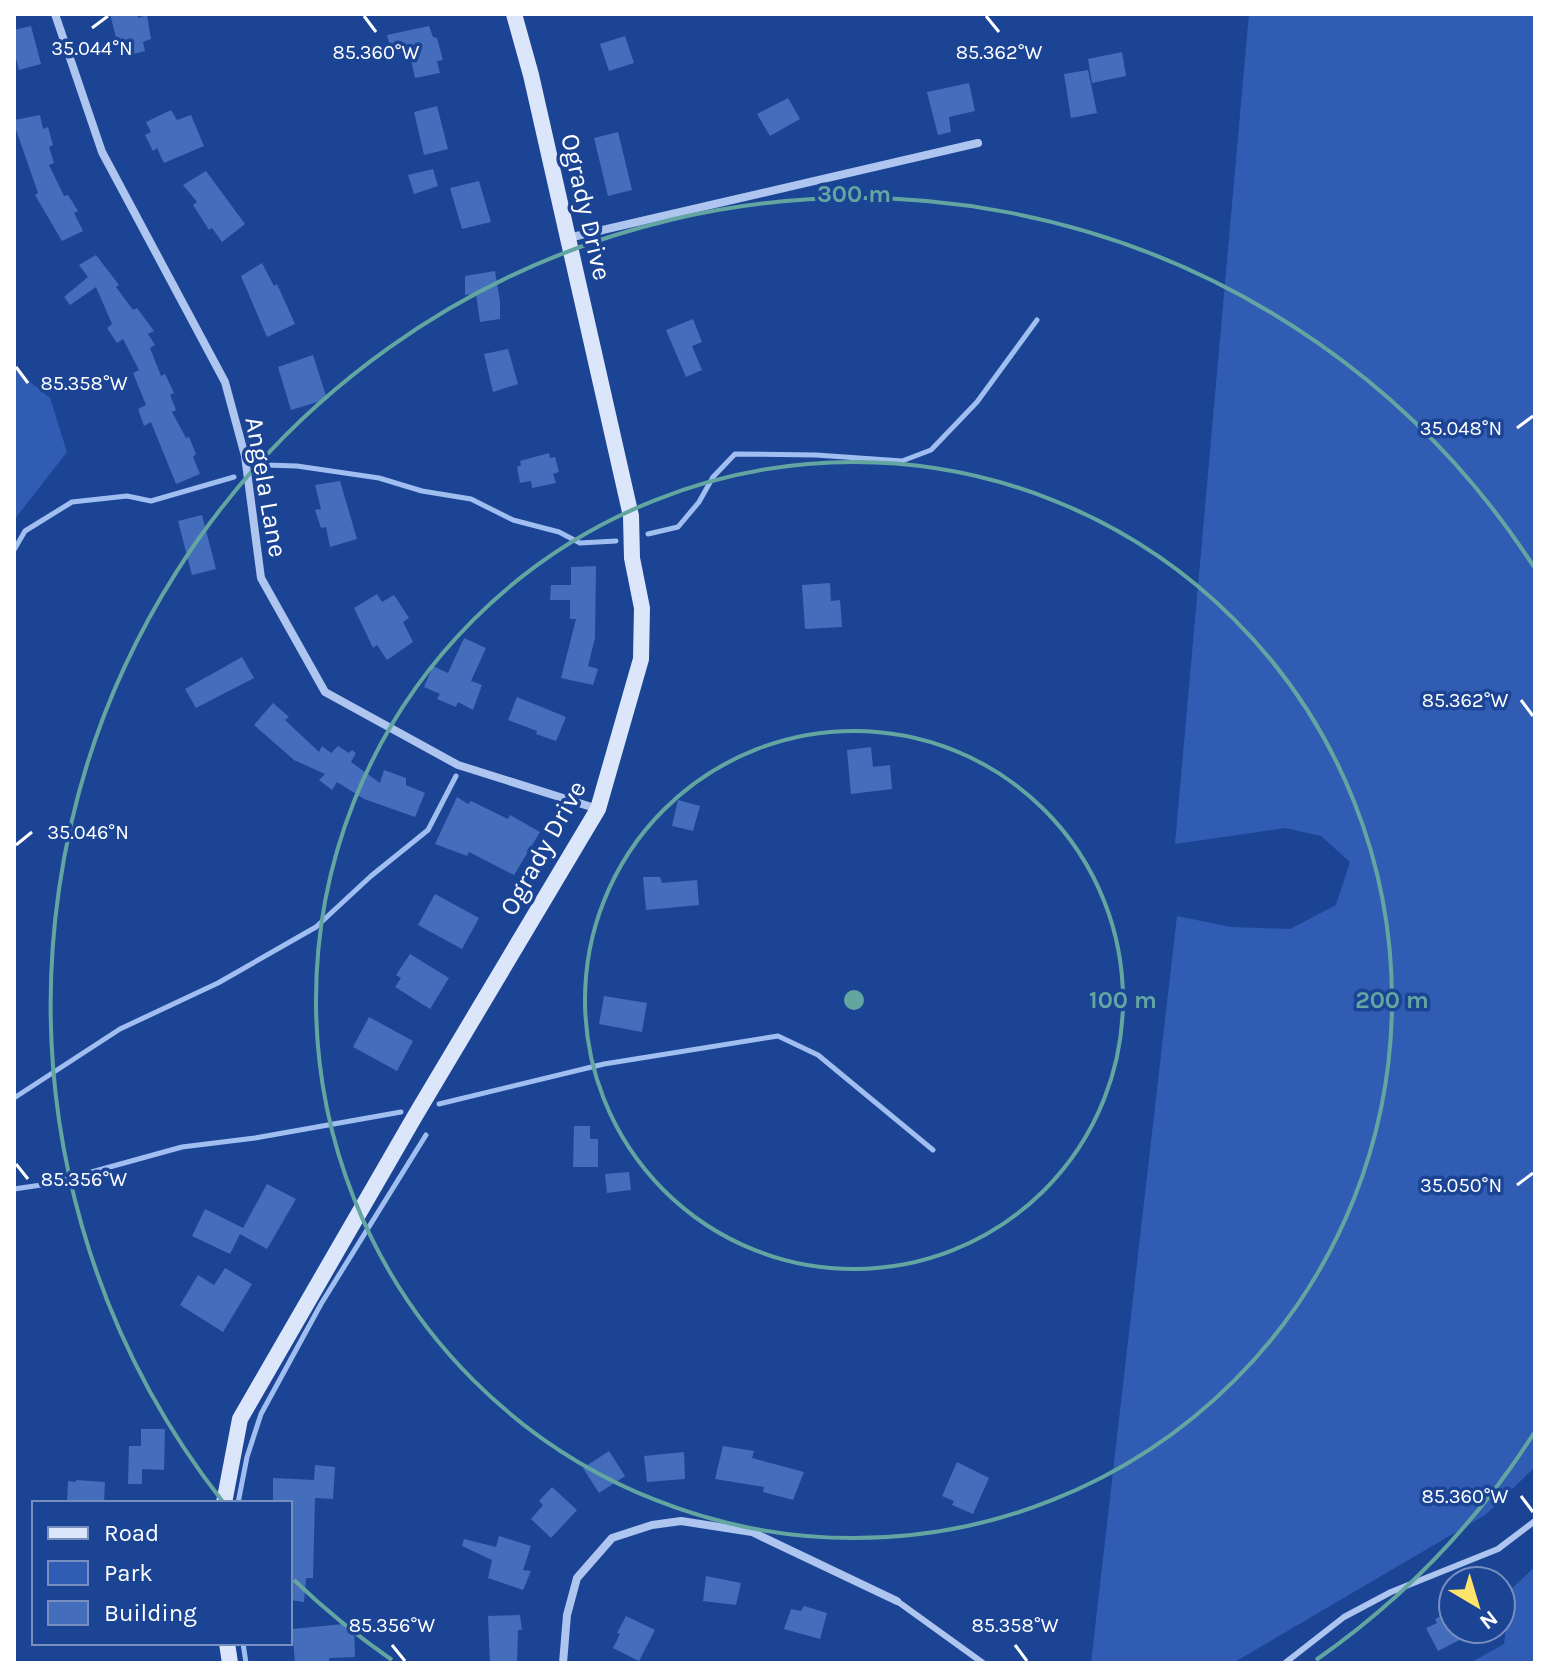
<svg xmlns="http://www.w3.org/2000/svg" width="1549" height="1677" viewBox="0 0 1549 1677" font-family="Karla,sans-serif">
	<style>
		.green { fill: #305db3 }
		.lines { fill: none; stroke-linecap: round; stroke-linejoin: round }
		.stream { stroke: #a1bef1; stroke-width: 5 }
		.building { fill: #446dbc }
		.lane { stroke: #aec5ef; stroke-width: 6 }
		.street { stroke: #aec5ef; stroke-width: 8 }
		.secondary { stroke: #dce6fb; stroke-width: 16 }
		.ticks { fill: none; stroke: #fff; stroke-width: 3 }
		.ring { fill: none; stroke: #63a6a1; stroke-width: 4 }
		.labels { text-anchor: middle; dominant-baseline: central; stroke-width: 7; stroke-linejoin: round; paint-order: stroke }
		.street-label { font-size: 26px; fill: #fff; stroke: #1c4495 }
		.ticks-label { font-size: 20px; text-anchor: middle; fill: #fff; stroke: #1c4495; stroke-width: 7; stroke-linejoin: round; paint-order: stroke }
		.centre { fill: #63a6a1; stroke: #1c4495; stroke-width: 4 }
		.ring-label { font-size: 24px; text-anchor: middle; font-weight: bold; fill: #63a6a1; stroke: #1c4495; stroke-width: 7; stroke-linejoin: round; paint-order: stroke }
	</style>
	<rect width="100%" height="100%" fill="#1c4495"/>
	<!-- green -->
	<g class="green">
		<polygon points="1249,14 1535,14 1535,1467 1485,1515 1233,1663 1091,1663 1177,916 1231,927 1290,929 1336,905 1350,862 1321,836 1285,828 1175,844"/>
		<polygon points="14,369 50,398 67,452 14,520"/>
		<polygon points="1535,1567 1535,1663 1470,1663 1504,1644 1511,1589"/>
	</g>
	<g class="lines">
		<!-- stream -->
		<g class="stream">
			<polyline points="266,465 297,466 379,478 422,491 471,499 513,520 559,532 580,543 616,541"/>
			<polyline points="648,534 678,527 699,502 713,477 735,454 816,455 902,461 931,450 977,402 1037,320"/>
			<polyline points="14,550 25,531 72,502 127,496 151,501 234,477"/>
			<polyline points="14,1098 120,1029 218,983 316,927 371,876 428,830 456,776"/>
			<polyline points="439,1104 604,1064 778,1036 818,1055 933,1150"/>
			<polyline points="14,1189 48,1184 182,1147 255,1138 401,1112"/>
			<polyline points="238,1503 247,1457 261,1414 321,1304 426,1135"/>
			<polyline points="243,1643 246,1663"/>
		</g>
	</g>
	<!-- building -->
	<g class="building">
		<polygon points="110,14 137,14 138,18 147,15 151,39 143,42 145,51 121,57"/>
		<polygon points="31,26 41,64 19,70 14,51 14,30"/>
		<polygon points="429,26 433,37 437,38 443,60 437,61 440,73 415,78 409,51 392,54 387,35"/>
		<polygon points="625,36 634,63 609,71 600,44"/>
		<polygon points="1122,52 1126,76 1092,83 1088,59"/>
		<polygon points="1088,70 1097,113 1071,118 1064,74"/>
		<polygon points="969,83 975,111 949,117 951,132 938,135 927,92"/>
		<polygon points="788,98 800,119 770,136 757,114"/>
		<polygon points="437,106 448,149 424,155 414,112"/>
		<polygon points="171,110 177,120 191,115 204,146 164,163 157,148 153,151 145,135 151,132 146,122"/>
		<polygon points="40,115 43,129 48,127 53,145 49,147 54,163 49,165 64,196 68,195 78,211 74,213 83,231 62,241 35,195 38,193 14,124 14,120"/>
		<polygon points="618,132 632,190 608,196 594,138"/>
		<polygon points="433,169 438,186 414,194 408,175"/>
		<polygon points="206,171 245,224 222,242 212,228 209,230 193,205 197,202 183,185"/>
		<polygon points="479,181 491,222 462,229 450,188"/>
		<polygon points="96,255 119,285 116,287 133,310 137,308 154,331 148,334 155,345 150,348 161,376 165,374 174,393 170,395 176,410 172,412 186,438 189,437 196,454 193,457 200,474 176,484 151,422 144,426 138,409 146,405 133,373 139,370 123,339 117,343 107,328 112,324 96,287 70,305 64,297 88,277 79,265"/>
		<polygon points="262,263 274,286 277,284 295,324 267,337 241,276"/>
		<polygon points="495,271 500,301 500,319 480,322 476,294 465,295 465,276"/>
		<polygon points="693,319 702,342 692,346 702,370 686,377 666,330"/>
		<polygon points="508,349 518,384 493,392 484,354"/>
		<polygon points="313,355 327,399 291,410 278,367"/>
		<polygon points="549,453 550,458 555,457 559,472 553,474 556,483 532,488 531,481 520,483 517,467 521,465 520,461"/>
		<polygon points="340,481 357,539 330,547 326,527 321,528 315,510 321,509 315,485"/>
		<polygon points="202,515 216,569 192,575 178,521"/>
		<polygon points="596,566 595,638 588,666 598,669 593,685 561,678 576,619 570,619 570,600 550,600 551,585 571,585 571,567"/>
		<polygon points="830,583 831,601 840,600 842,627 805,629 802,585"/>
		<polygon points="377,594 382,602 394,595 409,618 403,622 413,642 387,660 377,645 373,648 354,608"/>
		<polygon points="464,638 486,648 471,681 482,685 473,710 458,702 456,707 437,699 440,694 424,687 433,666 448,673"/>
		<polygon points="242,657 254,678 196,708 185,689"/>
		<polygon points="517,697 566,717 556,741 536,734 537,731 508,720"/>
		<polygon points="273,703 289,717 285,720 319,752 322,746 331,753 338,746 349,753 352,750 356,753 351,762 380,783 384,770 406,778 406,785 425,793 415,817 364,799 337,782 332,790 319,780 325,774 294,760 254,725"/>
		<polygon points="871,747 873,767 890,765 892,789 851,794 847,750"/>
		<polygon points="457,797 468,804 471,801 508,819 510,815 540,832 514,875 469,852 467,856 435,844"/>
		<polygon points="678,800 700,806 693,831 672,826"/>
		<polygon points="643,877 660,877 662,883 697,880 699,905 646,910"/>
		<polygon points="435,894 479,918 462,949 418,925"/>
		<polygon points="410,954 449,978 430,1009 395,987 401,978 396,975"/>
		<polygon points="604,996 647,1003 642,1032 599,1024"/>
		<polygon points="369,1017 413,1041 397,1071 353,1047"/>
		<polygon points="574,1126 590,1126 590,1139 598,1139 598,1167 573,1167"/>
		<polygon points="629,1172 631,1190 607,1193 605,1174"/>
		<polygon points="267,1184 296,1199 267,1249 240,1234 230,1254 192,1236 205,1209 243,1228"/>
		<polygon points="225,1268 252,1284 223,1332 180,1305 198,1275 214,1285"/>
		<polygon points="141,1429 165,1429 164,1470 142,1469 142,1484 128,1484 129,1446 141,1446"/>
		<polygon points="723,1446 754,1451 752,1458 804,1472 793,1500 763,1492 764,1487 715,1479"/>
		<polygon points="609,1451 625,1476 599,1493 583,1468"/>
		<polygon points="684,1452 685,1479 647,1482 644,1456"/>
		<polygon points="957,1462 989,1478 973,1514 952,1505 954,1501 942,1496"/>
		<polygon points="315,1465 335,1467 333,1499 315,1498 313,1578 306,1578 304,1602 290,1600 290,1503 273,1503 273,1478 314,1480"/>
		<polygon points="76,1480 105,1482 104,1503 67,1502 68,1481 76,1482"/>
		<polygon points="552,1487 577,1510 551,1538 531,1519 543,1505 539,1501"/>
		<polygon points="499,1536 531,1546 523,1570 531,1571 523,1590 488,1578 492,1560 462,1546 464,1539 496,1547"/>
		<polygon points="706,1576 741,1583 736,1605 703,1601"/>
		<polygon points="804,1606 827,1613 820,1639 784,1629 791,1609 801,1611"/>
		<polygon points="1453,1610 1453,1629 1481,1629 1438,1651 1426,1628 1437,1623 1435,1619"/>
		<polygon points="520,1615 522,1630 518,1630 517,1663 490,1663 488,1616"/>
		<polygon points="626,1616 655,1630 639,1661 613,1648 620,1634 617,1633"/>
		<polygon points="354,1623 355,1657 329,1658 329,1663 295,1663 292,1629"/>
	</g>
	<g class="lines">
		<!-- lane -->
		<g class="lane">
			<polyline points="897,1601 983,1663"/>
			<polyline points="1285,1663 1344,1617 1391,1592 1498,1549 1535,1521"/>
		</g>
		<!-- street -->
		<g class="street">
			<polyline points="55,14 102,152 225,382 245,456 261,578 325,692 458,765 598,809"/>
			<polyline points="568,238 978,143"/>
			<polyline points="563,1663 567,1615 577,1578 612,1538 652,1525 681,1521 752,1532 897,1601"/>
		</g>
		<!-- secondary -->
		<g class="secondary">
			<polyline points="224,1503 240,1419 415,1116 598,809 641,659 642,608 632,558 631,516 531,75 514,14"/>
			<polyline points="227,1643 230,1663"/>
		</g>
	</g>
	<!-- ticks -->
	<path class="ticks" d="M 364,16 L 376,32M 986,16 L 999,32M 92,28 L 108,16M 16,367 L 28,383M 1517,428 L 1533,416M 1521,700 L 1533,716M 16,845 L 32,832M 16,1164 L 28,1179M 1517,1185 L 1533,1173M 1521,1496 L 1533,1512M 392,1645 L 405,1661M 1015,1645 L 1027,1661"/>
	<!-- distance rings -->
	<g class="ring">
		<circle cx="854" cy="1000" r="269"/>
		<circle cx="854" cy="1000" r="538"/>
		<path d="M1534 1433A806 806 0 0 1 1316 1660M392 1660A806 806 0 0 1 294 1580M223 1502A806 806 0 1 1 1534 567"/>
	</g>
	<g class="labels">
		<!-- street labels -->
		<g class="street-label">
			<text transform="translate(586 207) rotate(77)">Ogrady Drive</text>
			<text transform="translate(266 487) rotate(80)">Angela Lane</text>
			<text transform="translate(543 848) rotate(-61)">Ogrady Drive</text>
		</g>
	</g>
	<g class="ticks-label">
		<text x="92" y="55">35.044°N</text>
		<text x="376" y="59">85.360°W</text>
		<text x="999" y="59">85.362°W</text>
		<text x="84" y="390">85.358°W</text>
		<text x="1461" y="435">35.048°N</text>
		<text x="1465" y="707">85.362°W</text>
		<text x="88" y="839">35.046°N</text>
		<text x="84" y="1186">85.356°W</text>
		<text x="1461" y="1192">35.050°N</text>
		<text x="1465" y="1503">85.360°W</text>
		<text x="392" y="1632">85.356°W</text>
		<text x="1015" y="1632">85.358°W</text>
	</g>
	<circle cx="854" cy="1000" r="12" class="centre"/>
	<g class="ring-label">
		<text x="854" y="202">300 m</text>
		<text x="1123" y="1008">100 m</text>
		<text x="1392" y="1008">200 m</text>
	</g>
	<!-- border -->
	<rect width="1549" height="1677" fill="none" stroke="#ffffff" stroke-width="32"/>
	<!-- legend -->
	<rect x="32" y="1501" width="260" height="144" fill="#1c4495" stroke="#778fbf" stroke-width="2"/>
	<rect x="48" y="1527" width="40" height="12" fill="#dce6fb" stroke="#778fbf" stroke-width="2"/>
	<text x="104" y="1541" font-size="24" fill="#ffffff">Road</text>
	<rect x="48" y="1561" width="40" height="24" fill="#305db3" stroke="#778fbf" stroke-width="2"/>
	<text x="104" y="1581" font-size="24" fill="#ffffff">Park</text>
	<rect x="48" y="1601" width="40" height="24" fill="#446dbc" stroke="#778fbf" stroke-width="2"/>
	<text x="104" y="1621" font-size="24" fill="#ffffff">Building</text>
	<!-- north arrow -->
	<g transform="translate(1477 1605) rotate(142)"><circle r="38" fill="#1c4495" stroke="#778fbf" stroke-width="2"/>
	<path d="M0-6L14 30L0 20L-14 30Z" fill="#ffe46c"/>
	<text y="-12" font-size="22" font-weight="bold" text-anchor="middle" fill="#ffffff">N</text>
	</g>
</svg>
